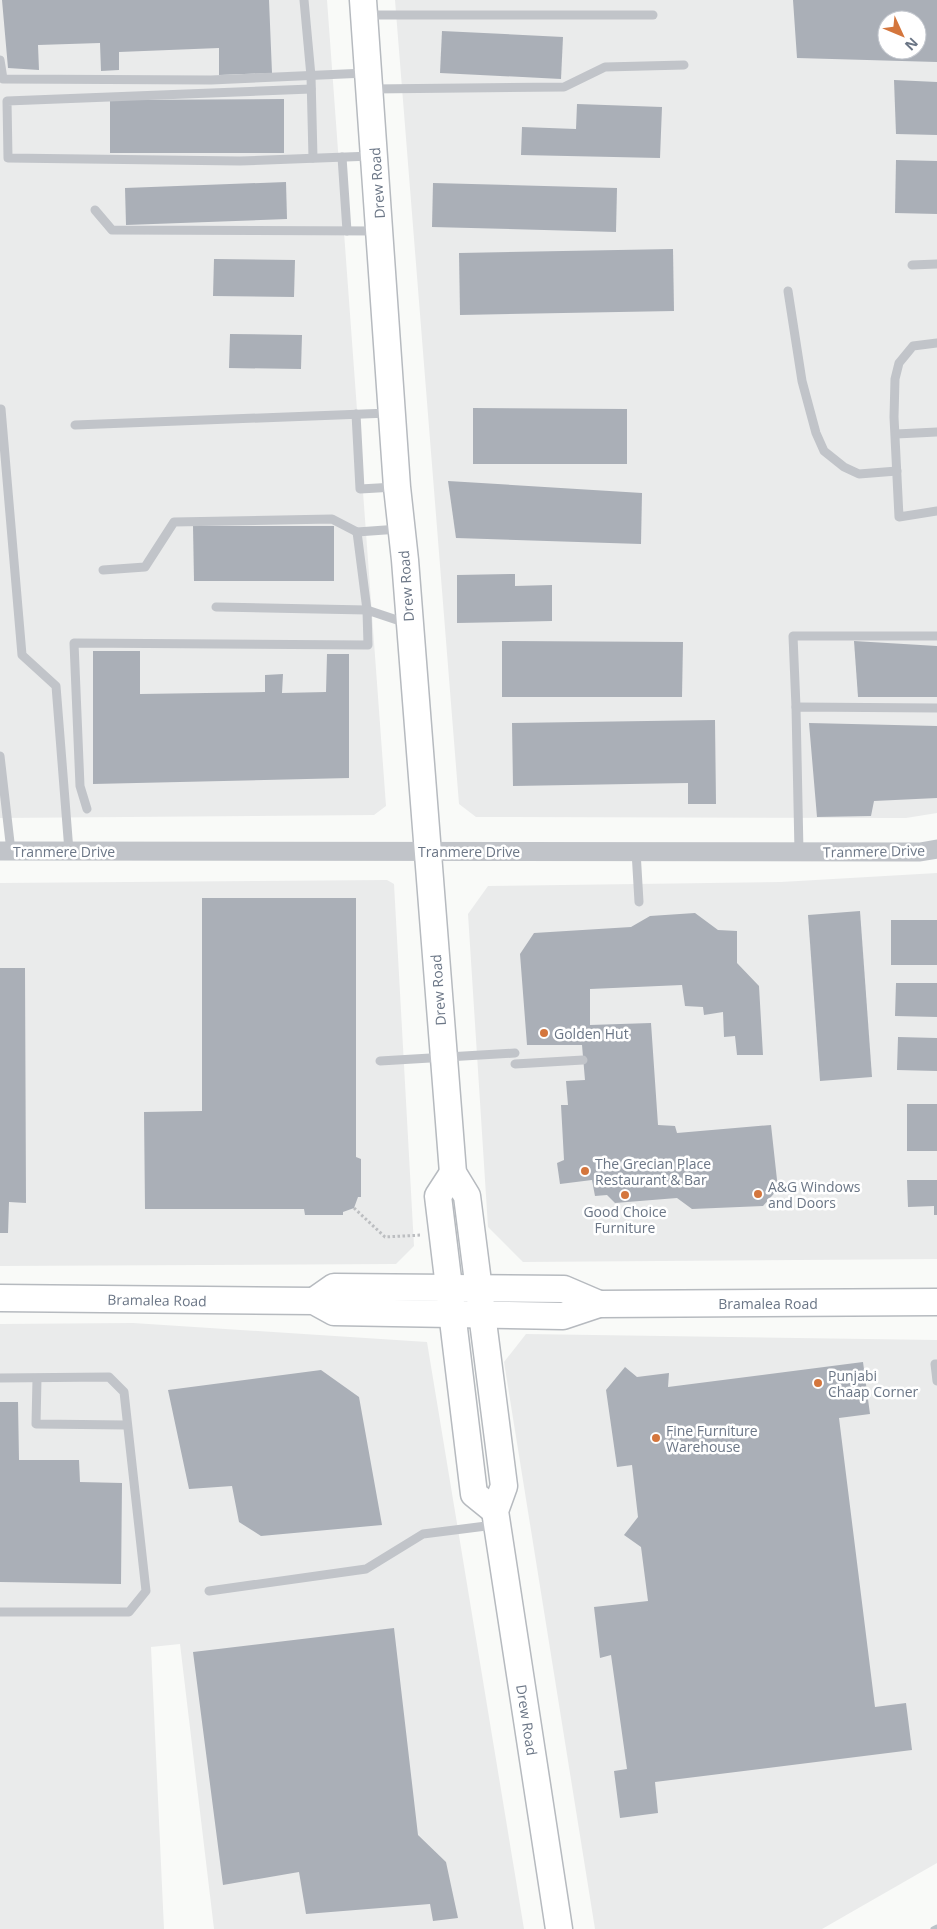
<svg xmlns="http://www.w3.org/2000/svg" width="937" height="1929" viewBox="0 0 937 1929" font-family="'Open Sans',sans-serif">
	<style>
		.built { fill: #eaebeb; fill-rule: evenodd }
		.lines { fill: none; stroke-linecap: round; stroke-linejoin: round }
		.stream { stroke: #bbc3c9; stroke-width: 5 }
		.building { fill: #aaafb7; fill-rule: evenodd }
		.secondary-casing { stroke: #b6babf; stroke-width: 29 }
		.path { stroke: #bcbec1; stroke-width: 3; stroke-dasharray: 2.5 2.5; stroke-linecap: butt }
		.lane { stroke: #c1c4c9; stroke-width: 9 }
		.street { stroke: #c1c4c9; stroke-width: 19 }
		.secondary { stroke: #fff; stroke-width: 26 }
		.poi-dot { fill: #d4763d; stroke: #fff; stroke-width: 2 }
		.labels { text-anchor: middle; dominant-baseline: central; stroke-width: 5; stroke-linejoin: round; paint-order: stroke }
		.street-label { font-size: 14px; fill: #6b7686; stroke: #fff }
		.poi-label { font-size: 14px; fill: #6b7686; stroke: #fff; text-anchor: start }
	</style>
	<rect width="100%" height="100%" fill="#f9faf8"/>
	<!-- built -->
	<g class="built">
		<polygon points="0,0 327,0 386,806 374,815 0,818"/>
		<path d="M 395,0 L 937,0 L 937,813 L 906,818 L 476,817 L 459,804 ZM 887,20 L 917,20 L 917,50 L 887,50 Z"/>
		<polygon points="937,873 937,1259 523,1262 488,1227 468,914 488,886 781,882"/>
		<polygon points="387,880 394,884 414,1246 396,1264 0,1266 0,883"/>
		<polygon points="133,1323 427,1342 524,1929 214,1929 180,1644 151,1647 164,1929 0,1929 0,1324"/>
		<polygon points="526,1334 937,1340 937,1863 822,1929 595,1929 504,1362"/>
	</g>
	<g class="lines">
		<!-- stream -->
		<polyline class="stream" points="933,1929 937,1927"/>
	</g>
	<!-- building -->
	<g class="building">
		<polygon points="2,0 269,0 272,73 219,75 219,48 119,52 119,70 101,71 100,43 38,45 39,70 8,68"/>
		<path d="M 793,0 L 937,0 L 937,62 L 797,58 ZM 887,20 L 917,20 L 917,50 L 887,50 Z"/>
		<polygon points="442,31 563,37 561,79 440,73"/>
		<polygon points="894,80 937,82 937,135 896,134"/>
		<polygon points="284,99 284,153 110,153 110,100"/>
		<polygon points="577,104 662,107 660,158 521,155 522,127 576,129"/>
		<polygon points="896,160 937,161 937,214 895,213"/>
		<polygon points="286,182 287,219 126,225 125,188"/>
		<polygon points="433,183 617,188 616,232 432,227"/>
		<polygon points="673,249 674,311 460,315 459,253"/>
		<polygon points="214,259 295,260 294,297 213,296"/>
		<polygon points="230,334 302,335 301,369 229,368"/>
		<polygon points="473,408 627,409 627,464 473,464"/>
		<polygon points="448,481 642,493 641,544 456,538"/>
		<polygon points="193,526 334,526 334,581 194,581"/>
		<polygon points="515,574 515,586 552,585 552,621 457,623 457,575"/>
		<polygon points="502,641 683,642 682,697 502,697"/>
		<polygon points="854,641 937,646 937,697 858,697"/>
		<polygon points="93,651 140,651 140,694 265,692 265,675 283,674 282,693 326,692 327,654 349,654 349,778 93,784"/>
		<polygon points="715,720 716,804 688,804 688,783 513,786 512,723"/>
		<polygon points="809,723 937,726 937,798 874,801 871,816 817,817"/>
		<polygon points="202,898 356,898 356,1157 361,1159 361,1197 358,1197 354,1208 343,1212 343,1215 305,1215 304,1209 145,1209 144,1112 202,1111"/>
		<polygon points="860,911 872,1077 820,1081 808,915"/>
		<polygon points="695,913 718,930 737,931 737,963 759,986 763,1055 737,1055 735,1036 724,1037 723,1012 704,1015 703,1007 685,1006 682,985 590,989 590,1025 651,1023 658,1125 675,1126 677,1133 771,1125 778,1189 763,1206 692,1209 677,1198 615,1203 607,1195 595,1196 592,1180 560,1184 557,1163 564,1160 561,1105 568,1105 566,1081 585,1080 582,1045 527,1045 520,954 534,933 631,927 650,916"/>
		<rect x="891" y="920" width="46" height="45"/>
		<polygon points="0,968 25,968 26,1203 9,1202 8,1233 0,1233"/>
		<polygon points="896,983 937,983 937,1017 895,1016"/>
		<polygon points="898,1037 937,1038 937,1071 897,1070"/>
		<rect x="907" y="1104" width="30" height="47"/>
		<polygon points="907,1180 937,1180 937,1215 934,1215 934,1206 908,1207"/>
		<polygon points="863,1362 870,1414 839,1418 875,1707 906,1703 912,1750 655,1782 658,1813 620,1818 614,1771 627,1769 611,1655 600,1658 594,1607 648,1601 641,1547 624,1535 638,1517 632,1465 617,1467 606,1390 625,1367 637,1377 669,1373 668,1387"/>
		<polygon points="321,1370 359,1397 382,1525 261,1536 239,1522 232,1486 189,1489 168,1390"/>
		<polygon points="0,1402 18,1402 19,1460 79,1460 80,1482 122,1483 121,1584 0,1582"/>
		<polygon points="394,1628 418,1835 446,1862 458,1918 433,1921 430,1904 306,1914 299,1872 223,1885 193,1652"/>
	</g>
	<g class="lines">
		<!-- secondary casing -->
		<g class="secondary-casing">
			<g id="secondary">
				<polyline points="363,0 397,487 405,560 453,1173 467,1196 504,1486 495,1511 559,1929"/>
				<polyline points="453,1173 438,1196 474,1494 495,1511"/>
				<polyline points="0,1298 314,1301 334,1312 563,1316 599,1304 937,1302"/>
				<polyline points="314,1301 334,1287 564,1289 599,1304"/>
			</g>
		</g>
		<!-- path -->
		<polyline class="path" points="354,1208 385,1237 422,1235"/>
		<!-- lane -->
		<g class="lane">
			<polyline points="304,0 311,76 313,158"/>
			<polyline points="367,15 653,15"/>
			<polyline points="0,60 3,79 211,80 366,73"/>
			<polyline points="311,89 7,101 8,158 240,161 372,156"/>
			<polyline points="372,89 564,87 605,67 684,65"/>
			<polyline points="342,157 347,231"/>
			<polyline points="95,210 112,230 378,231"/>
			<polyline points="912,265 937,264"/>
			<polyline points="788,291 802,381 816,433 824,451 844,467 859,474 897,471"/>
			<polyline points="937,343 913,346 899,363 895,379 894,417 899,517 937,511"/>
			<polyline points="1,409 22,655 56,686 69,851"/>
			<polyline points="356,414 360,489 395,487"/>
			<polyline points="75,425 389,413"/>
			<polyline points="896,434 937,432"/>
			<polyline points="103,570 145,567 174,522 332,519 357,532 399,529"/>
			<polyline points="216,607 367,610 357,532"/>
			<polyline points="796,707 793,636 937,636"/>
			<polyline points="0,756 11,851"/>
			<polyline points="87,809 80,786 74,643 368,645 367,610 406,623"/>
			<polyline points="636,851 639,902"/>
			<polyline points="799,852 796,707 937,708"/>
			<polyline points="380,1061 515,1053"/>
			<polyline points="515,1064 583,1060"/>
			<polyline points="937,1364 935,1364 937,1381"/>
			<polyline points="0,1378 109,1377 124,1392 146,1591 129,1612 0,1612"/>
			<polyline points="37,1379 36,1424 127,1425"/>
			<polyline points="209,1591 366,1569 423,1534 494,1525"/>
		</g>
		<!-- street -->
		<polyline class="street" points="0,851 920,852 937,849"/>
		<!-- secondary -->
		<use href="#secondary" class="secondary"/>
	</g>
	<!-- markers -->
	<g class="poi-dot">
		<circle cx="544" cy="1033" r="5"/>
		<circle cx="585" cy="1171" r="5"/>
		<circle cx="758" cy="1194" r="5"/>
		<circle cx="625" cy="1195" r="5"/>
		<circle cx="818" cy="1383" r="5"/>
		<circle cx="656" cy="1438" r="5"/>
	</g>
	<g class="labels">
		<!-- street labels -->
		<g class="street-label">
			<text transform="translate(377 183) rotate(-94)">Drew Road</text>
			<text transform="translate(406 586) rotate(-94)">Drew Road</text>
			<text x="64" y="851">Tranmere Drive</text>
			<text x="469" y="851">Tranmere Drive</text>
			<text transform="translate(874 851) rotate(-1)">Tranmere Drive</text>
			<text transform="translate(438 990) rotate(-94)">Drew Road</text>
			<text transform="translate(157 1300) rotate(1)">Bramalea Road</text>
			<text x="768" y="1303">Bramalea Road</text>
			<text transform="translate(527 1720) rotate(81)">Drew Road</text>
		</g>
		<!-- poi labels -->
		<g class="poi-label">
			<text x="554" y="1033">Golden Hut</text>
			<text x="595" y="1163">The Grecian Place<tspan x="595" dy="16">Restaurant &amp; Bar</tspan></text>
			<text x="768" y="1186">A&amp;G Windows<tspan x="768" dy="16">and Doors</tspan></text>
			<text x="625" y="1211" text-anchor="middle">Good Choice<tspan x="625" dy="16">Furniture</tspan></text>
			<text x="828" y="1375">Punjabi<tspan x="828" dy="16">Chaap Corner</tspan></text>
			<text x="666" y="1430">Fine Furniture<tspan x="666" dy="16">Warehouse</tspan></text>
		</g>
	</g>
	<!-- north arrow -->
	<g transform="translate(902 35) rotate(134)"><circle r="24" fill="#ffffff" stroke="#c4c8cf"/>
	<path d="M0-4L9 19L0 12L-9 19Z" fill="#d4763d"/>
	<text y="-8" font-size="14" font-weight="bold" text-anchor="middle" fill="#6b7686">N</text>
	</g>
</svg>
